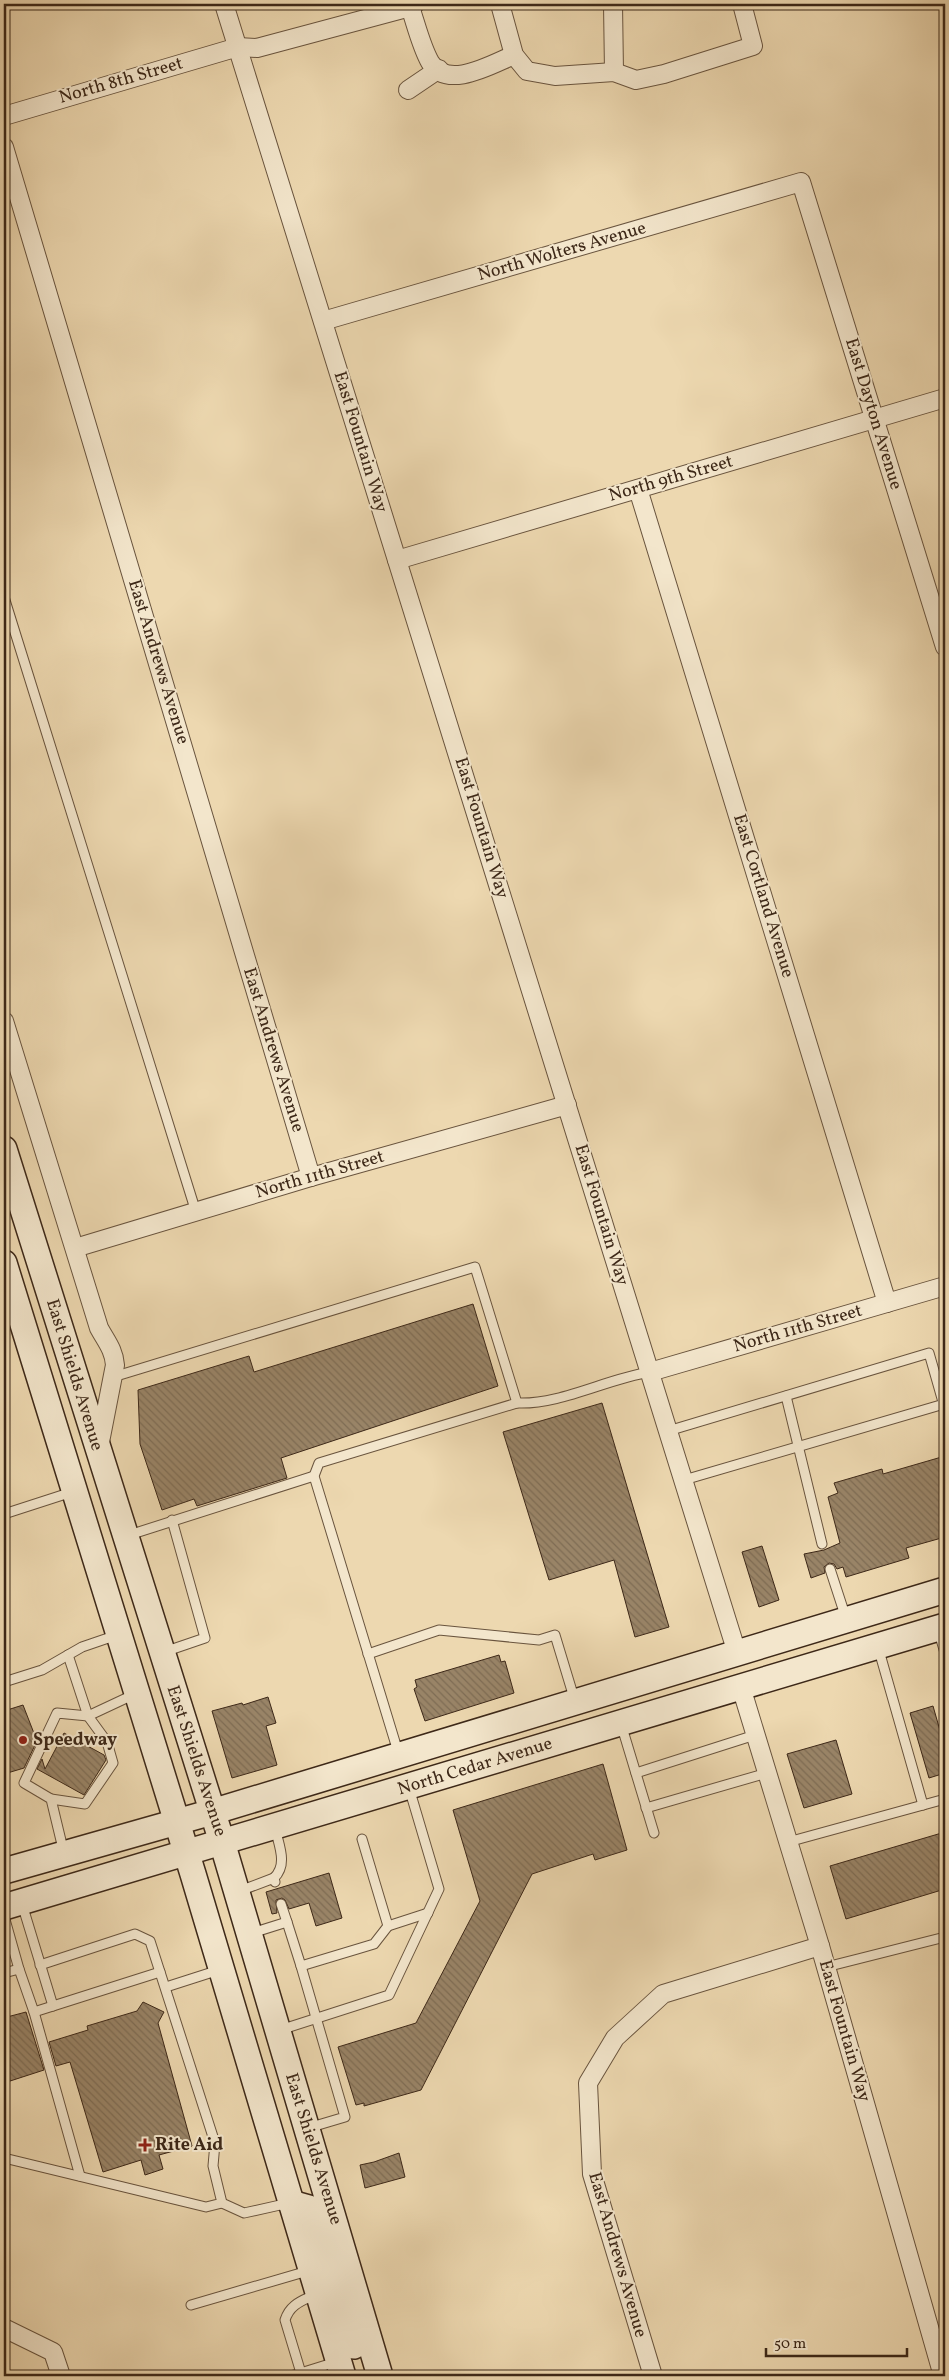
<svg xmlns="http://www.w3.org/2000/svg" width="949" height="2380" viewBox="0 0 949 2380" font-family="Vollkorn,serif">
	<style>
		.building { fill: url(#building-back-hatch); stroke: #3d2818 }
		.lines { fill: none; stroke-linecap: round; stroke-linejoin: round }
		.lane-casing { stroke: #69543e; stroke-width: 11 }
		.street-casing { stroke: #69543e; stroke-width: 20 }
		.secondary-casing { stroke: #3d2818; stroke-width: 28 }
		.lane { stroke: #f3e6cc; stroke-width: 9 }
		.street { stroke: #f3e6cc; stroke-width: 18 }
		.secondary { stroke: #f3e6cc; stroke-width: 25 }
		.poi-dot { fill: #8f2418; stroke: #f3e6cc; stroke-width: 2 }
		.labels { text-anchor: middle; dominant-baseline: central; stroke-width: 4; stroke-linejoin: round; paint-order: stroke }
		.street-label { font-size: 18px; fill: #3d2818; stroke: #f3e6cc }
		.poi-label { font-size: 18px; font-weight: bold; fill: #3d2818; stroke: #f3e6cc; text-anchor: start }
	</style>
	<defs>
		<pattern id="building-back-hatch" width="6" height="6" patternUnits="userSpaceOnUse" patternTransform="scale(1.25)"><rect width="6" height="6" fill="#998467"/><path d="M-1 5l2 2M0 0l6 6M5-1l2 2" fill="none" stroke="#7e6c54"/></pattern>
	</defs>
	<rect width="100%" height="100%" fill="#edd8b0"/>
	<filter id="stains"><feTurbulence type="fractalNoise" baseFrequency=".004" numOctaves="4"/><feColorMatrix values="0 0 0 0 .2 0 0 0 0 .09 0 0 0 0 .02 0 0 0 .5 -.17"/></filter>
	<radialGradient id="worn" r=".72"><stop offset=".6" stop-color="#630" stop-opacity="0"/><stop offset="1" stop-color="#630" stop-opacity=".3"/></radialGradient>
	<!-- building -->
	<g class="building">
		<polygon points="473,1304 498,1386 281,1458 287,1478 197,1506 194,1499 162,1510 140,1444 138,1390 249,1356 254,1372"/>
		<polygon points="602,1403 669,1627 635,1637 614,1560 549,1580 503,1432"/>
		<polygon points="945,1456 945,1537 906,1548 909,1558 846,1577 843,1567 837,1569 834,1564 829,1563 824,1567 825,1573 811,1578 804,1554 824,1550 840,1543 828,1497 838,1493 834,1483 882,1469 883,1474"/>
		<polygon points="762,1546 779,1600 759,1607 742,1552"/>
		<polygon points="499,1655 501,1662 505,1661 514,1693 425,1721 414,1689 417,1687 415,1680"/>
		<polygon points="268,1697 276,1723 266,1726 277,1765 232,1778 212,1711 242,1703 243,1705"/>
		<polygon points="23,1705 37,1741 24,1768 4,1774 4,1711"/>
		<polygon points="933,1706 945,1748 945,1773 929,1778 910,1713"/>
		<polygon points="64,1733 104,1755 106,1760 84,1795 37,1769 42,1759 45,1769"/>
		<polygon points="836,1740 852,1794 804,1808 787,1754"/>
		<polygon points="603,1764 627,1850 595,1860 593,1854 532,1874 421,2090 364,2106 364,2103 356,2105 338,2047 416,2023 480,1901 453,1810"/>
		<polygon points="945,1832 945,1889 846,1919 830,1866"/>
		<polygon points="329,1873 342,1918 316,1926 309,1903 289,1909 285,1900 282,1898 276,1900 277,1913 272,1914 266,1892"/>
		<polygon points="143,2002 164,2012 158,2023 192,2146 159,2155 163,2169 145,2175 141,2160 103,2172 70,2062 56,2066 49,2042 88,2030 87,2026 137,2011"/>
		<polygon points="26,2012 44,2070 4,2083 4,2025 9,2024 7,2017"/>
		<polygon points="399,2153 405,2177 365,2188 360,2165 374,2162"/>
	</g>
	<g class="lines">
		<!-- lane casing -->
		<g class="lane-casing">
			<g id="lane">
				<polyline points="4,597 196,1212"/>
				<polyline points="113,1377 475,1267 517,1403"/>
				<polyline points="786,1396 822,1544"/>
				<polyline points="668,1431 929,1353 945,1409"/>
				<polyline points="684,1480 944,1404"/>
				<polyline points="4,1514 72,1492"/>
				<polyline points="126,1536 314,1476"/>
				<polyline points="830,1569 846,1618"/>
				<polyline points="938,1629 945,1653"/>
				<polyline points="878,1647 923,1805"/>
				<polyline points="164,1652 205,1638 172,1520"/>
				<polyline points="368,1654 439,1630 539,1640 555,1635 575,1701"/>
				<polyline points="4,1682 42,1670 82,1647 117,1635"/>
				<polyline points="621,1724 654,1833"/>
				<path d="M 399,1755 L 314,1476 L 319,1463 L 517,1403 C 560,1405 606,1379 650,1372"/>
				<polyline points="636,1773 755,1735"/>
				<polyline points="51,1799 85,1804 113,1763 107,1742 88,1716 68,1655"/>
				<polyline points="646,1808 767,1773"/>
				<polyline points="362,1839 388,1926 428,1913"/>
				<polyline points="788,1842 945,1799"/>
				<polyline points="64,1853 51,1799 24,1783 57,1713 88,1716 135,1694"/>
				<path d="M 274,1878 C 288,1864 279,1846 275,1828"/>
				<polyline points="237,1892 274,1878 275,1882"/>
				<polyline points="22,1904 53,2006"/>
				<polyline points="281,1904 287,1922"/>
				<polyline points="4,1916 19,1969 34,2012 80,2176"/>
				<polyline points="252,1933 287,1922 301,1966"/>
				<polyline points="826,1967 945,1937"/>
				<polyline points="4,1973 19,1969"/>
				<polyline points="166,1987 219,1970"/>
				<polyline points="34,2012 160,1972"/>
				<polyline points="280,2030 389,1995 439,1889 409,1788"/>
				<polyline points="308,2128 345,2117 301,1966 374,1944 388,1926"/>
				<polyline points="4,2158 206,2207 222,2203 213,2166 215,2143 150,1941 135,1934 40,1965"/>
				<polyline points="222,2203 244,2213 289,2203"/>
				<polyline points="191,2305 311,2270"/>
				<path d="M 301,2373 L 285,2320 C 290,2304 302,2301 316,2294"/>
				<polyline points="291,2376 336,2362"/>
			</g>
		</g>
		<!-- street casing -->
		<g class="street-casing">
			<g id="street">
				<polyline points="224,4 737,1653"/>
				<polyline points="500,4 514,55 527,71 555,76 614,72 636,80 664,74 753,46 742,4"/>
				<polyline points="613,4 614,72"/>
				<path d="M 410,7 C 416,24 421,46 430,62 C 447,91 492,64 514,55"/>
				<polyline points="408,90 439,69"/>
				<polyline points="4,116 238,47 257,48 410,7 415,4"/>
				<polyline points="4,147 311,1177"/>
				<polyline points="323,321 801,182 945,647"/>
				<polyline points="638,489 887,1303"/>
				<polyline points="397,560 945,398"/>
				<path d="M 4,1021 L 99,1328 C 106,1341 114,1350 115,1365 L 99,1447"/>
				<polyline points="75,1248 311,1177 567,1105"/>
				<polyline points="650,1372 945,1286"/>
				<polyline points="741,1687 820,1946 943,2376"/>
				<polyline points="4,2328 53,2352 61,2376"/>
				<polyline points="653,2376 592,2174 588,2083 615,2038 663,1994 820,1946"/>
			</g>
		</g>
		<!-- secondary casing -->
		<g class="secondary-casing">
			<g id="secondary">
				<polyline points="4,1149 222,1842 380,2376"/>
				<polyline points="4,1263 193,1874 343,2376"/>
				<polyline points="4,1871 212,1812 945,1590"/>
				<polyline points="4,1907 945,1626"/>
				<polyline points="291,2203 309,2208 319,2230 354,2346"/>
			</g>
		</g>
		<!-- lane -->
		<use href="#lane" class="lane"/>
		<!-- street -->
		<use href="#street" class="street"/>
		<!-- secondary -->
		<use href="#secondary" class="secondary"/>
	</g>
	<!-- markers -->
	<g class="poi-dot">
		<circle cx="23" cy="1740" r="5"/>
		<path d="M142.5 2137.5h5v5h5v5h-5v5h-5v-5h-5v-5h5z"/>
	</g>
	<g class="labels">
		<!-- street labels -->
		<g class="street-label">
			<text transform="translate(121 81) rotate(-16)">North 8th Street</text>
			<text transform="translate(562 252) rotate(-16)">North Wolters Avenue</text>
			<text transform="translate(873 414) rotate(73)">East Dayton Avenue</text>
			<text transform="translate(360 442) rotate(73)">East Fountain Way</text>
			<text transform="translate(671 479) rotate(-16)">North 9th Street</text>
			<text transform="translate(158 662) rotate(73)">East Andrews Avenue</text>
			<text transform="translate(481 828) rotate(73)">East Fountain Way</text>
			<text transform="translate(763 896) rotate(73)">East Cortland Avenue</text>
			<text transform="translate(273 1050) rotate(73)">East Andrews Avenue</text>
			<text transform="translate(320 1175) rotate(-16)">North 11th Street</text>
			<text transform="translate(601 1215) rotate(73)">East Fountain Way</text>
			<text transform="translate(798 1329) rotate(-16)">North 11th Street</text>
			<text transform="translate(74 1375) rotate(73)">East Shields Avenue</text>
			<text transform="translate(196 1761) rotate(72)">East Shields Avenue</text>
			<text transform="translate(475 1767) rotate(-17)">North Cedar Avenue</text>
			<text transform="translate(844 2031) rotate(74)">East Fountain Way</text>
			<text transform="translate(313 2149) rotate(73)">East Shields Avenue</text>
			<text transform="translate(617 2255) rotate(74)">East Andrews Avenue</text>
		</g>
		<!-- poi labels -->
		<g class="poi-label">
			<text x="33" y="1740">Speedway</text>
			<text x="155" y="2145">Rite Aid</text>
		</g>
	</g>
	<!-- margin -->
	<rect width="949" height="2380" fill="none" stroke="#edd8b0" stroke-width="20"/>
	<rect x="5" y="5" width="939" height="2370" fill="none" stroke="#3d2818" stroke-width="2.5"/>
	<rect x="10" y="10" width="929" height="2360" fill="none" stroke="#3d2818"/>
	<!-- scale -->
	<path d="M766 2348v8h141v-8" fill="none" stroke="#3d2818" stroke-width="2.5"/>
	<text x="774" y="2348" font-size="15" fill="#3d2818" stroke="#f3e6cc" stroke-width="4" paint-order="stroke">50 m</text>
	<rect width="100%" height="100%" filter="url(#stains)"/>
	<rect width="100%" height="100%" fill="url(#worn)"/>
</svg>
